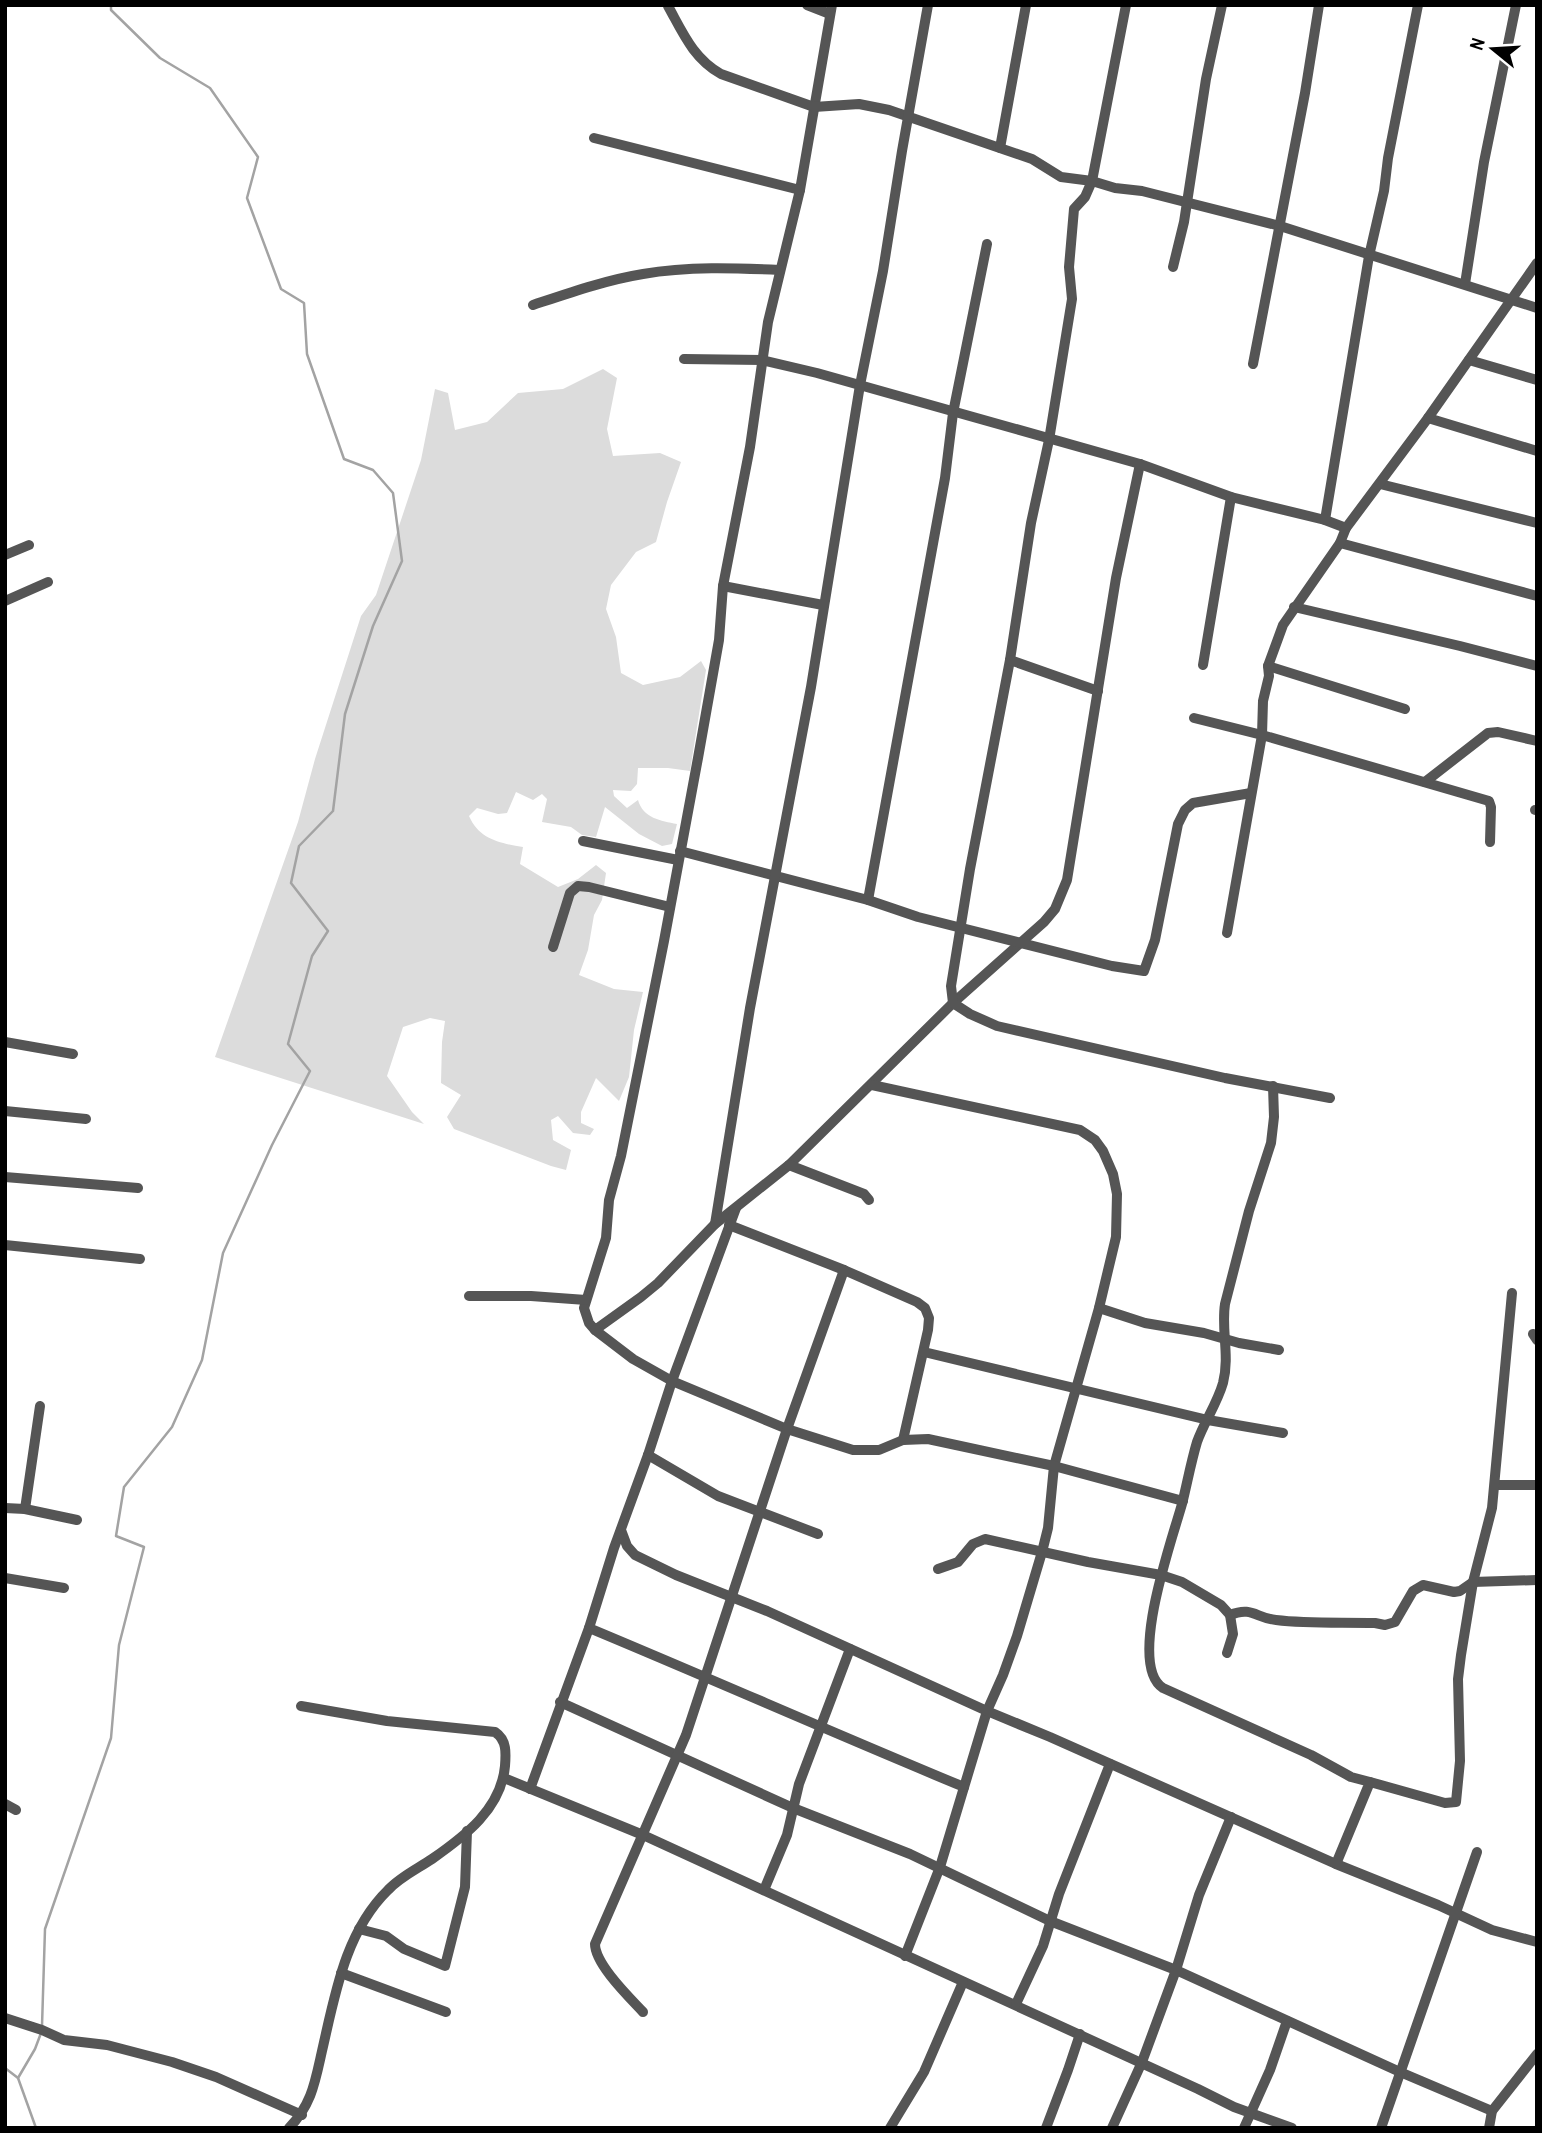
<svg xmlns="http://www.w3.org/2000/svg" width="1542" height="2133" viewBox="0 0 1542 2133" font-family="'Archivo Narrow',sans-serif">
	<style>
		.green { fill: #dcdcdc }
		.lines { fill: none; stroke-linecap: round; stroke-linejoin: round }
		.stream { stroke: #a3a3a3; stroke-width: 2.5 }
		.street { stroke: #555; stroke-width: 10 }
	</style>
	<rect width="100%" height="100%" fill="#fff"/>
	<!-- green -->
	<path class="green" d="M 603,369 L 617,378 L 607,429 L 613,456 L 660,453 L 681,462 L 667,502 L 656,542 L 636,552 L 611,585 L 606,609 L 616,637 L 621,673 L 643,685 L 680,677 L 701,661 L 706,670 L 690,771 L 668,768 L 638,768 L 637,784 L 631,791 L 613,790 L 614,796 L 627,808 L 638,800 C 643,818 661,821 677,824 L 672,844 L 662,846 L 639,834 L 605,807 L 596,837 L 582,835 L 571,827 L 542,822 L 547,799 L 542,794 L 533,800 L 516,792 L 507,813 L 498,814 L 477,808 L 469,816 C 479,839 499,843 523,847 L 520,864 L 558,887 L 578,879 L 596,865 L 606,873 L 602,900 L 594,915 L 588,950 L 579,975 L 614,989 L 643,992 L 634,1030 L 629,1077 L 619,1101 L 596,1078 L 581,1112 L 581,1123 L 594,1129 L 590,1135 L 573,1133 L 558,1116 L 551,1120 L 553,1140 L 571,1150 L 566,1170 L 551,1166 L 454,1129 L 447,1117 L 461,1095 L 441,1083 L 442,1042 L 445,1021 L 430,1018 L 403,1027 L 387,1076 L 412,1112 L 424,1124 L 215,1057 L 298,822 L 315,759 L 361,616 L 376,595 L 421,460 L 435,389 L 448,393 L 455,430 L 487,422 L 518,393 L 563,389 Z"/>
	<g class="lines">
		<!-- stream -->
		<g class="stream">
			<polyline points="42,2026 45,1929 111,1738 119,1645 144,1547 116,1536 124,1487 172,1427 202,1360 223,1253 272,1145 310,1071 288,1044 312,956 328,931 291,883 299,846 333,811 345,714 373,626 402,561 393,493 373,470 344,459 307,354 304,303 281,289 247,198 258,157 210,88 160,58 111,10 111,5"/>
			<polyline points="5,2068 18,2078 36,2128"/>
			<polyline points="18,2078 35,2049 41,2033"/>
		</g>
		<!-- street -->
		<g class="street">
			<polyline points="807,5 830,14"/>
			<polyline points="832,5 800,190 768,322 750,447 723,586 719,640 698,758 664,941 621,1156 609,1200 606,1238 584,1308 589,1323 595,1330 641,1297 658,1283 715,1224 789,1165 953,1003 1044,922 1055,909 1067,880 1116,578 1140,464"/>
			<polyline points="1126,5 1092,181 1085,197 1074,209 1069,267 1072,299 1049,440 1031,523 1010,660 970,869 951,986 953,1003 970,1014 997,1026 1225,1078 1330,1098"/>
			<path d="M 668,6 C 683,33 693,58 721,74 L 814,107 L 859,104 L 889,110 L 1032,159 L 1061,177 L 1092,181 L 1115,188 L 1142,191 L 1280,226 L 1537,308"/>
			<polyline points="594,138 800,190"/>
			<polyline points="1000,148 1026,5"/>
			<polyline points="1173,267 1184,222 1206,79 1222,5"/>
			<polyline points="1465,284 1484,162 1516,5"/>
			<path d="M 533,305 C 569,293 606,280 643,274 C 688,266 735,268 780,270"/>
			<polyline points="684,359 762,360 817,373 1140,464 1231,497 1325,520 1346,528"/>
			<polyline points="1469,360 1537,380"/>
			<polyline points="1253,364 1305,93 1319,5"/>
			<polyline points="1428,418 1537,451"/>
			<polyline points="1380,484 1537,523"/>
			<polyline points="1325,520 1369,256 1384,191 1388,158 1418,5"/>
			<polyline points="1340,543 1537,596"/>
			<polyline points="5,555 29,545"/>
			<polyline points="723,586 823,605"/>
			<polyline points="5,601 48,582"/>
			<polyline points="1294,607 1460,646 1537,666"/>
			<polyline points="1010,660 1098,691"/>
			<polyline points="1203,665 1231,497"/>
			<polyline points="1268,666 1405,709"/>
			<polyline points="1194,718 1262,735 1489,801 1491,807 1490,842"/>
			<polyline points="1425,782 1488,733 1498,732 1537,741"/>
			<polyline points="1535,810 1537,810"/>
			<polyline points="583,841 678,860"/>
			<polyline points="680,851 868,900 918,917 1112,966 1144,971 1155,940 1178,824 1185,810 1193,803 1251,793"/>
			<polyline points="868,900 945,478 953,413 987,244"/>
			<polyline points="1227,933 1262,735 1263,701 1269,676 1268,666 1283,625 1340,543 1346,528 1428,418 1537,263"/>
			<polyline points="553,947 570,893 578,886 589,887 670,907"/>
			<polyline points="5,1042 73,1054"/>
			<polyline points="872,1085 1080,1130 1095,1140 1103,1151 1113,1174 1117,1194 1116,1237 1099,1308 1054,1466 1048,1528 1042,1552 1017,1636 1003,1675 987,1711 940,1867 905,1956"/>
			<path d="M 1273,1086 L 1274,1117 L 1271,1143 L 1249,1211 L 1225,1304 C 1221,1330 1230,1356 1223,1383 C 1217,1404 1204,1422 1197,1442 C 1191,1462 1187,1484 1182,1504 C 1172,1540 1127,1665 1163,1688 L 1311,1755 L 1351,1777 L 1370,1782 L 1336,1864"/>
			<polyline points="5,1111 86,1119"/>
			<polyline points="789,1165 864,1194 869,1200"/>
			<polyline points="5,1177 138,1188"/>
			<polyline points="715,1224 750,1008 811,687 860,385 883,271 902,151 928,5"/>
			<polyline points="729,1225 844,1270 917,1302 925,1308 929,1318 928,1330 903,1440"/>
			<polyline points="5,1245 140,1259"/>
			<polyline points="469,1296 531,1296 586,1300"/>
			<polyline points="1099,1308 1145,1323 1204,1333 1239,1343 1279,1350"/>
			<polyline points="595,1330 633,1359 672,1381 787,1429 853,1450 879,1450 903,1440 928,1439 1054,1466 1183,1501"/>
			<polyline points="1533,1334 1537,1340"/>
			<polyline points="924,1352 1208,1420 1283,1433"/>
			<polyline points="648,1455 718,1496 818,1534"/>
			<polyline points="1495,1485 1537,1485"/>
			<polyline points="5,1508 25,1509 77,1520"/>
			<polyline points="25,1509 40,1406"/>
			<polyline points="621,1530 627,1546 635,1555 676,1575 767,1611 987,1711 1050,1737 1336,1864 1438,1905 1492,1930 1537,1942"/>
			<polyline points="938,1569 958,1562 973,1544 985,1539 1088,1562 1161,1575 1182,1582 1221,1605 1230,1615 1233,1634 1227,1653"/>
			<polyline points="5,1578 64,1588"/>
			<path d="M 1230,1615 C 1252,1606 1256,1618 1276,1620 C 1309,1624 1342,1622 1375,1623 L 1385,1625 L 1395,1622 L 1413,1591 L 1423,1585 L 1454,1592 L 1460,1591 L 1473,1582 L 1537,1580"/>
			<path d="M 589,1628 C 714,1680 838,1735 964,1787"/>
			<polyline points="560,1702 793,1808 910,1854 1050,1921 1176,1970 1400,2072 1492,2111"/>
			<polyline points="504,1778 643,1835 1198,2089 1234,2107 1292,2128"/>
			<polyline points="1370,1782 1445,1803 1456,1802 1460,1761 1458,1679 1461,1655 1473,1582 1492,1508 1512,1293"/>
			<polyline points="530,1789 589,1628 614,1548 648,1455 672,1381 736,1208"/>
			<polyline points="5,1804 16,1810"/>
			<polyline points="764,1890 787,1835 799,1784 850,1649"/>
			<polyline points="359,1929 386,1936 404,1949 445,1966 465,1887 467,1831"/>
			<polyline points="341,1973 446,2012"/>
			<polyline points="1016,2004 1043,1946 1059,1894 1110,1764"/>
			<path d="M 643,2012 C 629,1997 595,1964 595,1944 L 686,1735 L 787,1429 L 844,1270"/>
			<polyline points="5,2018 42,2030 64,2040 107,2045 172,2062 216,2077 302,2115"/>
			<path d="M 289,2128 C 312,2104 315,2082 322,2051 C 335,1995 345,1932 388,1890 C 400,1877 417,1869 432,1859 C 465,1836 501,1809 505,1766 C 506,1753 507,1740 495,1732 L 387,1721 L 301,1706"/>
			<polyline points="890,2128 924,2072 963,1982"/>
			<polyline points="1046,2128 1068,2070 1080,2034"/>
			<polyline points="1112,2128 1142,2062 1176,1970 1199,1895 1231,1817"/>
			<polyline points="1244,2128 1270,2070 1287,2021"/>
			<polyline points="1381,2128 1477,1852"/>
			<polyline points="1489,2128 1492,2111 1537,2054"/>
		</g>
	</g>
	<!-- border -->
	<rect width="1542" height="2133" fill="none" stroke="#000000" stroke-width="14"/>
	<!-- north arrow -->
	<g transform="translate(1493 49) rotate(288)" stroke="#ffffff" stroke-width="5" paint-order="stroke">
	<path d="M0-5L12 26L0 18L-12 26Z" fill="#000000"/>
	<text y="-10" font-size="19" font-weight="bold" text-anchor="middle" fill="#000000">N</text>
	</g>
</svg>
